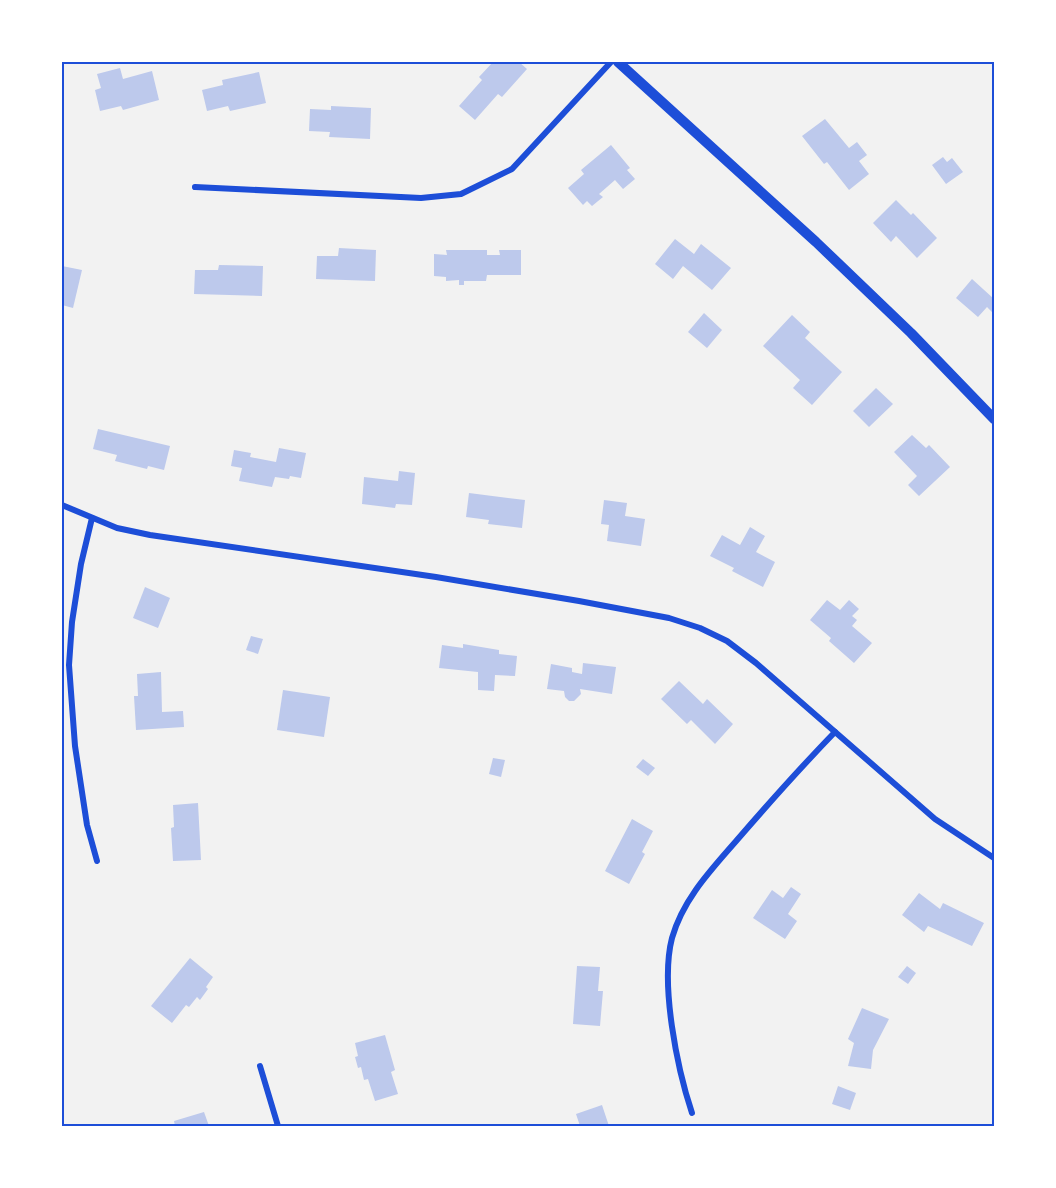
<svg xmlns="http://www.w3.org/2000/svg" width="1056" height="1188" viewBox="0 0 1056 1188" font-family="'Space Grotesk',sans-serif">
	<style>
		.building { fill: #bdc9ec }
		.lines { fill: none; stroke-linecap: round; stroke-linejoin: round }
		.minor { stroke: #1d4ed8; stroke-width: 6 }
		.tertiary { stroke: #1d4ed8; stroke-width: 10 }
		.neatline { fill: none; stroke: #1d4ed8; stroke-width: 2 }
	</style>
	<rect width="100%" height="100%" fill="#f2f2f2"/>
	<!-- building -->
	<g class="building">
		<polygon points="493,62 519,62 527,69 502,97 498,94 475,120 459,106 482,80 479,77"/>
		<polygon points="120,68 123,79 152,71 159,100 123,110 121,106 100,111 95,90 101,88 97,74"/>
		<polygon points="259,72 266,103 230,111 228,106 207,111 202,90 223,85 222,80"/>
		<polygon points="331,106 371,108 370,139 329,137 330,132 309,131 310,109 331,110"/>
		<polygon points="825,119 849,148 857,142 867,155 859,161 869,174 849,190 827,162 824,164 802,136"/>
		<polygon points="611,145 630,168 627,170 635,179 623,189 615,180 599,194 603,197 592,206 587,201 583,205 568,188 584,174 581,170"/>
		<polygon points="943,157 947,162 952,158 963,172 946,184 932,165"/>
		<polygon points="896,200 911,215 913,213 937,238 917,258 896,236 891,242 873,223"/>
		<polygon points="675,239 694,254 701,244 731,268 712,290 683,266 673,279 655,264"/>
		<polygon points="339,248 376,250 375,281 316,279 317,256 338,256"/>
		<polygon points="446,250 487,250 487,255 500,255 499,250 521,250 521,275 487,275 486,281 464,281 464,285 459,285 459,280 446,281 446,277 434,276 434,254 447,255"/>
		<polygon points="219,265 263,266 262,296 194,294 195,270 218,270"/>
		<polygon points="62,266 82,270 73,308 62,305"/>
		<polygon points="972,279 994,299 994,314 987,307 978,317 956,298"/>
		<polygon points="704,313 722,330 707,348 688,332"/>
		<polygon points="792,315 810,332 805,338 842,372 812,405 793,388 800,380 763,346"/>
		<polygon points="876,388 893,404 869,427 853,411"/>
		<polygon points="98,429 170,446 164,470 148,466 147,469 115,461 117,455 93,449"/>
		<polygon points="912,435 926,448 929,445 950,467 919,496 908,485 917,476 894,452"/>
		<polygon points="279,448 306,453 301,478 290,476 289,479 275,477 272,487 239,481 242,468 231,466 234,450 251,453 250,457 276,462"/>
		<polygon points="399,471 415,473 412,505 396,504 395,508 362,504 364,477 398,481"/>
		<polygon points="469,493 525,500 522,528 488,524 489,520 466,517"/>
		<polygon points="604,500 627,503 625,516 645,519 641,546 607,541 609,525 601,524"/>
		<polygon points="750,527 765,536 756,552 775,562 763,587 732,571 734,568 710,556 722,535 740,545"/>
		<polygon points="145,587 170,598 158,628 133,618"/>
		<polygon points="827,600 840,610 849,600 859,609 852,616 857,620 852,626 872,643 854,663 829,641 831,638 810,620"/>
		<polygon points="251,636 263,639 258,654 246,650"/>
		<polygon points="463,644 499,650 499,654 517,656 515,676 495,675 494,691 478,690 478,672 439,668 442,645 463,648"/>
		<polygon points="583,663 616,667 612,694 580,689 581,694 574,701 569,701 565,697 564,691 547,689 551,664 572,668 572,672 582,674"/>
		<polygon points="161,672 162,712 183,711 184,727 136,730 134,696 138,696 137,674"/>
		<polygon points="679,681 703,704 707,699 733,724 715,744 691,720 687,724 661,699"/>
		<polygon points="283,690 330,697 324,737 277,730"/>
		<polygon points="493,758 505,760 501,777 489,774"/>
		<polygon points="643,759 655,768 648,776 636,767"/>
		<polygon points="198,803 201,860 173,861 171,828 174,827 173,805"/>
		<polygon points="632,819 653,831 642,852 645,854 629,884 605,871"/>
		<polygon points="791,887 801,894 788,914 797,921 785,939 753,918 772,890 783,898"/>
		<polygon points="919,893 940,909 943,903 984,923 972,946 928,926 924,932 902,915"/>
		<polygon points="190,958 213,977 206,987 208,989 200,1000 197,997 189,1007 186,1005 172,1023 151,1006"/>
		<polygon points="577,966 600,967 598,991 603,991 600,1026 573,1024"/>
		<polygon points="907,966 916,973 908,984 898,977"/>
		<polygon points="862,1008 889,1019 873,1050 871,1069 848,1066 854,1043 848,1039"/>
		<polygon points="385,1035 395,1070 391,1072 398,1094 375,1101 368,1079 364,1080 361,1067 358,1068 355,1057 358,1056 355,1043"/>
		<polygon points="838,1086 856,1093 850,1110 832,1104"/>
		<polygon points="602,1105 609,1126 580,1126 576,1114"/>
		<polygon points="204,1112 209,1126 175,1126 174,1121"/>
	</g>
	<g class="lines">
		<!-- minor -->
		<g class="minor">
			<polyline points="195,187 421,198 461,194 512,169 611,62"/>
			<polyline points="62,505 117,528 150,535 436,577 579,601 669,618 700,628 727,641 756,663 935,819 994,858"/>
			<polyline points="92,518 81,564 72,622 69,665 75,746 87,825 97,861"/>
			<polyline points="260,1066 278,1126"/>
			<path d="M 692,1113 C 677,1068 660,984 672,938 C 683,899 711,870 737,840 C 769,803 801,767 835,732"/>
		</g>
		<!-- tertiary -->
		<polyline class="tertiary" points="618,62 816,242 911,333 994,419"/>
	</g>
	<!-- border -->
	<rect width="1056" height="1188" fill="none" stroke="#ffffff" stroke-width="126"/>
	<rect x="63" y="63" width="930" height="1062" class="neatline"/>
</svg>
